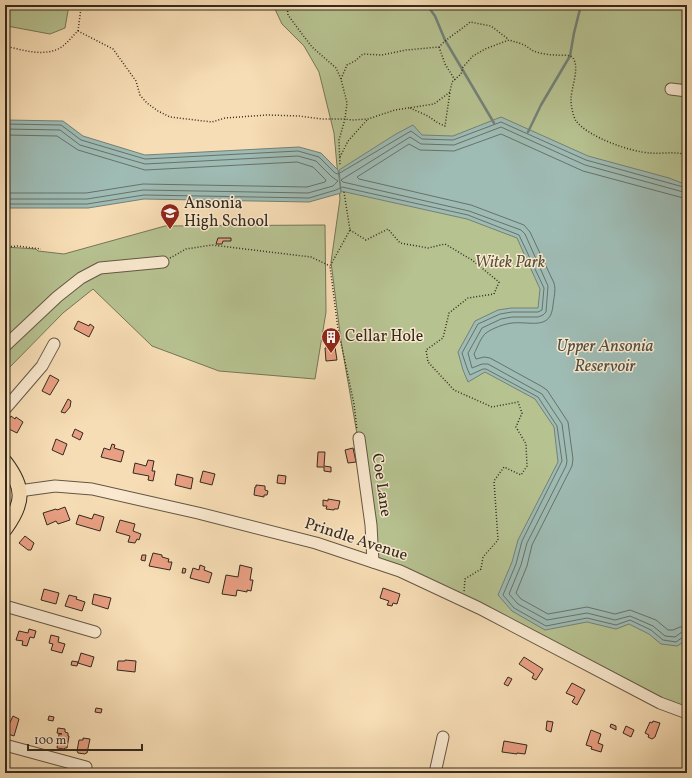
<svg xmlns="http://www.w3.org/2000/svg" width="692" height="778" viewBox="0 0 692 778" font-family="Vollkorn,serif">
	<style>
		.green { fill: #b7c291; stroke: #757658 }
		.water { fill: #9ebbb4; stroke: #738178 }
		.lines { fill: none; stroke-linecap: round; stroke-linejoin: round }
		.shore { stroke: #687269; stroke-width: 1 }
		.stream { stroke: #738178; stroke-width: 2.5 }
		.building { fill: #e99f83; stroke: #332a1e }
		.minor-casing { stroke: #645744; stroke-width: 13 }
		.major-casing { stroke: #332a1e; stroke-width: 16 }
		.path { stroke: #332a1e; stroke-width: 1.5; stroke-dasharray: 1 2; stroke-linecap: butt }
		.minor { stroke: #fae9cf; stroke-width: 11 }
		.major { stroke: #f7ddb5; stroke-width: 14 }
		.labels { text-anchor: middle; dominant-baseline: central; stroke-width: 3; stroke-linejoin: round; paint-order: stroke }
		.poi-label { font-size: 16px; fill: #332a1e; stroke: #fae9cf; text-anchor: start }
		.park-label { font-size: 16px; font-style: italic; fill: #54503b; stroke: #fae9cf }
		.street-label { font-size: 16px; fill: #332a1e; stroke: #fae9cf }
		.water-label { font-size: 17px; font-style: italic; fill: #4e4e44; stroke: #fae9cf }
	</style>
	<rect width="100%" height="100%" fill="#f7ddb5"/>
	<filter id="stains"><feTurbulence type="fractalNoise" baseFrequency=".005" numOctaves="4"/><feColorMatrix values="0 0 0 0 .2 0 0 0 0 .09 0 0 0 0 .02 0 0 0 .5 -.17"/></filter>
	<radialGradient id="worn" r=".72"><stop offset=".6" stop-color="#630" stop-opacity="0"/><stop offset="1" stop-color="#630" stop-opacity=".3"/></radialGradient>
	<!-- green -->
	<g class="green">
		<polygon points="5,5 69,5 65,28 50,34 7,26 5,24"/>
		<polygon points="273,5 687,5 687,711 375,560 373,527 341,341 331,262 340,199 334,133 319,72 304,46 282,24"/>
		<polygon points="325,225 326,312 315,379 219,371 152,346 93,289 63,313 5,372 5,247 36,249 38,251 64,254 165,226"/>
	</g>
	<!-- water -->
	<g class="water">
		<polygon points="501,117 588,156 669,178 687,185 687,641 685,641 677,646 661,644 649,634 629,624 616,629 587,622 545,630 512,611 498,595 512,562 518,540 558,462 554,427 535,399 485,372 468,382 463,370 458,352 475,321 498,310 511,308 538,308 540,289 517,238 467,219 341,191 339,170 396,134 413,125 422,135 453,136"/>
		<polygon points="5,120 63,121 83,136 145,155 299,147 321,153 338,170 341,193 309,202 144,199 88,208 5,208"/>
	</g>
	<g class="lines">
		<!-- shore -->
		<g class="shore">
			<polyline points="5,124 61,125 81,140 145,159 298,151 319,157 335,173 338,174 411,131 422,139 453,140 501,122 586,160 687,188"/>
			<polyline points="5,129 60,130 80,145 145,164 298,156 316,161 332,177 338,181 333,186 308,193 143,190 87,199 5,199"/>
			<polyline points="5,135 57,136 78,150 145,170 297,162 313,167 326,180 325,182 307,187 143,184 86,193 5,193"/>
			<polyline points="687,193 585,165 501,127 454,145 421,144 410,137 341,180 343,182 469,211 521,230 525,234 548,286 546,312 543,315 538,317 512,317 501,319 482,328 468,353 472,368 482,364 488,364 542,394 562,424 567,461 566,466 527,543 521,565 509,594 518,604 547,620 587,613 615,620 630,616 653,626 665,636 675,637 682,632 687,632"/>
			<path d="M 687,199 L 583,171 L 501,134 L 454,151 L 420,150 L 409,144 L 357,177 L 359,179 L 471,205 L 524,225 L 530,232 L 554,283 C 556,290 554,297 553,305 C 551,331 530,321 512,323 C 504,324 493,328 486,333 C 481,337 477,348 474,354 L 476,359 L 484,357 L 490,358 L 541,386 L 547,390 L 568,422 L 573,459 L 572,466 L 532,545 L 527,566 L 516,593 L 521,599 L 548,614 L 587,607 L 615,614 L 630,610 L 656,620 L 668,630 L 673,630 L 680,627 L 687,626"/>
			<polyline points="5,204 87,204 144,195 309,198 336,190 342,187 468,215 519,235 544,288 542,310 538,312 512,312 500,314 478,324 462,353 467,368 470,375 483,369 486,369 538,397 557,426 562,461 522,541 516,564 503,595 514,608 546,626 587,618 616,625 630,620 651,630 663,640 676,642 683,637 687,637"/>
		</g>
		<!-- stream -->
		<g class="stream">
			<polyline points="427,5 435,16 445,40 494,123"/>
			<polyline points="528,132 541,105 570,56 574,33 581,5"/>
		</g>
	</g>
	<!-- building -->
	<g class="building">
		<polygon points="218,238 231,238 231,241 223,241 222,244 216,244"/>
		<polygon points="78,321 89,326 90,324 94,327 89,337 74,329"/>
		<polygon points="335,347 337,360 326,361 325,348"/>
		<polygon points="50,375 59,380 50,395 42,391"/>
		<polygon points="68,399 71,401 70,407 65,413 61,412"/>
		<polygon points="11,416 15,419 16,417 23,422 17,433 5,427"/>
		<polygon points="75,429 83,433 80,440 72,436"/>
		<polygon points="56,439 67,444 63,455 52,450"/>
		<polygon points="112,444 115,445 114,448 124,451 121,462 101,457 104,448 110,450"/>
		<polygon points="353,448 356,462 348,463 345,450"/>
		<polygon points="318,452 325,452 324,466 331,467 331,472 324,471 324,467 317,467"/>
		<polygon points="148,460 154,461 152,471 155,471 153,481 148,480 149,476 133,473 135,463 146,466"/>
		<polygon points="203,471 215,474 212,485 200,482"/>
		<polygon points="177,474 193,478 191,489 175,485"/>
		<polygon points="278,475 286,476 285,484 277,483"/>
		<polygon points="256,485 265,486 265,490 268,491 267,495 264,495 264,497 254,495 255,487 256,487"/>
		<polygon points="328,499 340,501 338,509 334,509 334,510 326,509 327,506 323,506 323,500 328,501"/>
		<polygon points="65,507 70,520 58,524 56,521 47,525 43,513 56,509 57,510"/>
		<polygon points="94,514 104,517 100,531 76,524 79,515 92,519"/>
		<polygon points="120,520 135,524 133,531 141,534 139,540 137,539 135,543 128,542 130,536 116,532"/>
		<polygon points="25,536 34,543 31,550 28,550 19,543"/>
		<polygon points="153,553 162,555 162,557 169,559 168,562 172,562 170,570 149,566"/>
		<polygon points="142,555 146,555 145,561 141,560"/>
		<polygon points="200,565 205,567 204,570 212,573 209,583 190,578 193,568 199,570"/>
		<polygon points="240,565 252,568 250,580 253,580 251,591 247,590 247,592 237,590 236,596 222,594 226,575 238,577"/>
		<polygon points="183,568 186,569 185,573 182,573"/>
		<polygon points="383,588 400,594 397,604 393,603 392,606 387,605 389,601 380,598"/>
		<polygon points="44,589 59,593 56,604 41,600"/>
		<polygon points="94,594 111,598 108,609 92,604"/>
		<polygon points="69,595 77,597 76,599 85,602 82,611 65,606"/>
		<polygon points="29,629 36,631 34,638 30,637 27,646 22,645 23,641 16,640 19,631 28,633"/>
		<polygon points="51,635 59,637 58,642 65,644 62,653 51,650 53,644 49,643"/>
		<polygon points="81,653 94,657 91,667 78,663"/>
		<polygon points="524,657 543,669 536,680 532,678 534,674 519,664"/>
		<polygon points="125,660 136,661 135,672 117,670 118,661 125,661"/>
		<polygon points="72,661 78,662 77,666 71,665"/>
		<polygon points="508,677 512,679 508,686 504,684"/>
		<polygon points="572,683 585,690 577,705 572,702 575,697 566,693"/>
		<polygon points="96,708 102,709 101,713 95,712"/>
		<polygon points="13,716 19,719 14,736 5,733"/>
		<polygon points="49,716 54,717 53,721 48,720"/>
		<polygon points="547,721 553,722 551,732 546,730"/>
		<polygon points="653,721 660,723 655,737 652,739 648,737 649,735 645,733 650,722 652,723"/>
		<polygon points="611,724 616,726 616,730 610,727"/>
		<polygon points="626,726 634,730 631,737 623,733"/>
		<polygon points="58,728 65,729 65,732 68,733 68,736 69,736 67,748 65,748 64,749 57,748 59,734 62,734 57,733"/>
		<polygon points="591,730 601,734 598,743 603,745 601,752 591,749 592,747 586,745"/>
		<polygon points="83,738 90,739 87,753 86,753 85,754 78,753 77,751 79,740 83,740"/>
		<polygon points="504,741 527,745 525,754 517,753 517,754 502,752"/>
		<polygon points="576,769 586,773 579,773 575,771"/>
	</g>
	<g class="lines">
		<!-- minor casing -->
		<g class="minor-casing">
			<g id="minor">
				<polyline points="671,89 687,91"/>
				<polyline points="5,346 57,297 81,278 100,268 163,262"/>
				<polyline points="5,409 42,366 54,344"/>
				<polyline points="359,438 371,525 373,562"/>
				<polyline points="19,491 55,486 92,489 198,513 316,543 400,571 479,608 660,703 687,713"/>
				<polyline points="5,606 95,632"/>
				<polyline points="5,745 86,767"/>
				<polyline points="435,773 443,737"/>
			</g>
		</g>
		<!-- major casing -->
		<g class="major-casing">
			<path id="major" d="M 5,462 C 25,488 24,503 5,529"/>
		</g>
		<!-- path -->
		<g class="path">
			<polyline points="287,5 288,15 299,30 312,47 336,68 341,79 347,103 345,119 339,140 340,166"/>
			<polyline points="78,31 81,8 86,5"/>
			<path d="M 5,46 C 22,50 44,57 60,48 C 67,44 72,36 78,31 L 113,49 L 136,81 L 140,95 L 147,103 L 158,111 L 170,117 L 212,122 L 225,118 L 267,115 L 299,116 L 322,119 L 345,119 L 352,120 L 368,119 L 395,110 L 434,104 L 450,92 L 452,82 L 461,74 L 463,67 L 473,56 L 485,49 L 509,40 C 515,42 521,43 526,46 C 529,48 531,50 534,51 C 541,54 550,55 558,55 C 562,56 570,54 573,58 C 580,68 571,88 571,100 C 571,106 573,116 576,121 C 588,137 631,152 650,153 C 663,154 675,151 687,155"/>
			<polyline points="439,47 445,64 455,80"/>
			<path d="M 341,79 L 347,65 L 355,61 L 363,54 L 382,55 L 406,50 L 439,47 C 448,37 460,31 470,22 L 491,26 L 508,39"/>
			<polyline points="410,108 428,116 438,123 445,126 450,92"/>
			<polyline points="340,157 348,141 367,120"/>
			<polyline points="344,192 350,230 330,266 338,329 354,404 357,430"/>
			<polyline points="350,230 366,240 388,229 400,243 428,248 445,244 472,260 499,282 494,294 468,298 449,313 443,338 426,350 428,362 454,390 492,407 518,402 522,413 516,427 526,444 527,466 521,475 504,467 494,481 498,540 483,557 481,569 465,579 464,592"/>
			<polyline points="5,247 17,246 41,249"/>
			<polyline points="170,258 186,249 212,245 311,257 330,266"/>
		</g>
		<!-- minor -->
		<use href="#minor" class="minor"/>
		<!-- major -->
		<use href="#major" class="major"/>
	</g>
	<!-- icons -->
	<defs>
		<g id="school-pin" transform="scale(1)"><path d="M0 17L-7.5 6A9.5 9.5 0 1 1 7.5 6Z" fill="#8f2418" stroke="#fae9cf"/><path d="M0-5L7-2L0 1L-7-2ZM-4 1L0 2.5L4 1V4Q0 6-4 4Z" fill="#fff"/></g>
		<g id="building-pin" transform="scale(1)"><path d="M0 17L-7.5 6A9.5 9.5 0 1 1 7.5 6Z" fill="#8f2418" stroke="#fae9cf"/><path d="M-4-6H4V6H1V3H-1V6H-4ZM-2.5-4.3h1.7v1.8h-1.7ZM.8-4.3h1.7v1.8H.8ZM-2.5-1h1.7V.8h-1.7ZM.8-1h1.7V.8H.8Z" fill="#fff"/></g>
	</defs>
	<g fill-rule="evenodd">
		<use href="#school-pin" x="170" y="213"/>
		<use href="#building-pin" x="331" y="337"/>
	</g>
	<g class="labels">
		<!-- poi labels -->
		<g class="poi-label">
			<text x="184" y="204">Ansonia<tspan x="184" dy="18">High School</tspan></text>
			<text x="345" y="337">Cellar Hole</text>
		</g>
		<!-- park labels -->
		<g class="park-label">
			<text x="510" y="263">Witek Park</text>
		</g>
		<!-- street labels -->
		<g class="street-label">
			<text transform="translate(381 485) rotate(82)">Coe Lane</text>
			<text transform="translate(356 540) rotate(18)">Prindle Avenue</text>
		</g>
		<!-- water labels -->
		<g class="water-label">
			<text x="605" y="346">Upper Ansonia<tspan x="605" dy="20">Reservoir</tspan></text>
		</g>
	</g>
	<!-- margin -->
	<rect width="692" height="778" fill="none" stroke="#f7ddb5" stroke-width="20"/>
	<rect x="6" y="6" width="680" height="766" fill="none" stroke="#332a1e" stroke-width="2"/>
	<rect x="10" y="10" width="672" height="758" fill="none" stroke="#332a1e"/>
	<!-- scale -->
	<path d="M28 744v6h114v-6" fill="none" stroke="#332a1e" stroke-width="2"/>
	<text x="34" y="744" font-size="12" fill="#332a1e" stroke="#fae9cf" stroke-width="3" paint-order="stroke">100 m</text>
	<rect width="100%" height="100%" filter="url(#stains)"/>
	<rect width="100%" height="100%" fill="url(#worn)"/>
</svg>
